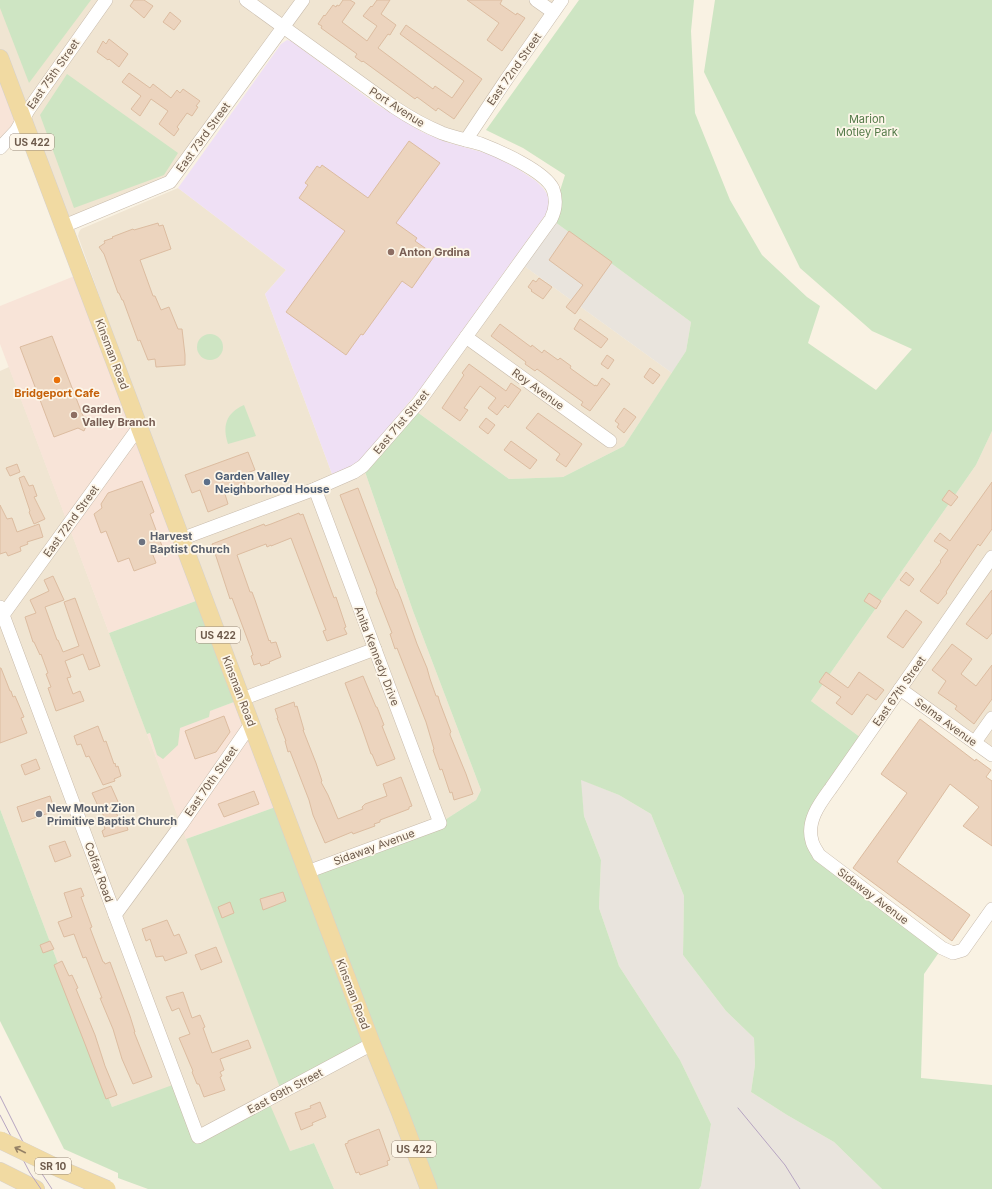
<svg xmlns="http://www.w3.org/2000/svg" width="992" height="1189" viewBox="0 0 992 1189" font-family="Inter,sans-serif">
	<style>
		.residential { fill: #f0e5d2 }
		.commercial { fill: #f8e4d8 }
		.industrial { fill: #e9e4dd }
		.education { fill: #efe0f5 }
		.green { fill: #cee5c3 }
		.building { fill: #ecd4be; stroke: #dcbca0 }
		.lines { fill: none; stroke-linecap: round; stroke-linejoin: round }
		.minor-casing { stroke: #c8bbab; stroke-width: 14 }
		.major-casing { stroke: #d6d1cd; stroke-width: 18 }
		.minor { stroke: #fff; stroke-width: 13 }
		.major { stroke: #f1daa2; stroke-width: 17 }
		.tram { stroke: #b6a4c1; stroke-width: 1 }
		.major-bridge-casing { stroke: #d6d1cd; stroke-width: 18; stroke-linecap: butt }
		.major-bridge { stroke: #f1daa2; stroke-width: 17 }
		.oneway { stroke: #958166 }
		.education-dot { fill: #8d6e63; stroke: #fdf6e9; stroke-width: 1.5 }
		.food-dot { fill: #e8710a; stroke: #fdf6e9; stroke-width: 1.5 }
		.service-dot { fill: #5c6f8a; stroke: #fdf6e9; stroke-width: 1.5 }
		.worship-dot { fill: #6b7280; stroke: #fdf6e9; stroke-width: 1.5 }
		.labels { text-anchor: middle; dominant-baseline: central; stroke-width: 3.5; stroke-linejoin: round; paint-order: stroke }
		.shield { fill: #fdf6e9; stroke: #998a7b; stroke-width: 1 }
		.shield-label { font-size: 10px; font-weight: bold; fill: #6e5b4c }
		.street-label { font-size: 11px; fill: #6e5b4c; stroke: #fdf6e9 }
		.park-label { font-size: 11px; fill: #537948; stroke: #fdf6e9 }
		.education-label { font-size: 11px; font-weight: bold; fill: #785e54; stroke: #fdf6e9; text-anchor: start }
		.food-label { font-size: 11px; font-weight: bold; fill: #c56008; stroke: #fdf6e9 }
		.service-label { font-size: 11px; font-weight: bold; fill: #4e5e75; stroke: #fdf6e9; text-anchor: start }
		.worship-label { font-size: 11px; font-weight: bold; fill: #5b616d; stroke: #fdf6e9; text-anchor: start }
	</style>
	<rect width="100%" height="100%" fill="#f9f2e3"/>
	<!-- residential -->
	<g class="residential">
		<polygon points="0,0 562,0 466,140 443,133 284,27 170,182 64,226 0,58"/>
		<polygon points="178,188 286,270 265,294 332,474 335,480 363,466 413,611 481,790 476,800 440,823 307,872 281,805 78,236 79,232 81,229"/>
		<polygon points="520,263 672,373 624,446 563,477 509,479 413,409"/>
		<polygon points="9,367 282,1092 372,1044 429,1189 334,1189 314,1143 290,1151 198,1137 178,1084 112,1107 0,809 0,371"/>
		<polygon points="992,431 992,755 901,690 864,740 811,701 976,465"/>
	</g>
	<!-- commercial -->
	<g class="commercial">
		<polygon points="0,58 23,120 0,148"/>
		<polygon points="82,273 204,598 109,633 0,344 0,306"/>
		<polygon points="242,699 281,805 186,839 147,734"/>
	</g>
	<!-- industrial -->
	<g class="industrial">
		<polygon points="551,219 691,322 686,351 672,373 520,263"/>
		<polygon points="580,779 619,795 651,814 684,896 683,955 726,1011 754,1038 755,1065 751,1092 787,1115 834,1142 882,1189 699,1189 701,1186 711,1124 680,1060 619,966 599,908 601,860 584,816"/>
	</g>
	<!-- education -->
	<polygon class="education" points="287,40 291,41 376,104 422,132 446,142 492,155 515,167 536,181 543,188 547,194 549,201 549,207 546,214 420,389 359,462 353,466 332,474 265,294 286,270 178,188 281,44"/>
	<!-- green -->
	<g class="green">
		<polygon points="0,0 91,0 29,83 0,8"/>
		<polygon points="579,0 694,0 691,31 695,113 730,200 762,255 807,297 820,306 808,343 876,390 912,349 872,331 800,268 704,72 715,0 992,0 992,431 976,465 811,701 864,740 816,809 812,841 942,948 924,974 921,1078 992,1085 992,1189 882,1189 834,1142 787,1115 751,1092 755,1065 754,1038 726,1011 683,955 684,896 651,814 619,795 581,780 584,816 601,860 599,908 619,966 680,1060 711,1124 701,1186 699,1189 429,1189 372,1044 282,1093 186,839 281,805 307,872 440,823 476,800 481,790 413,611 363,466 413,409 509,479 563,477 624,446 686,351 691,322 551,219 565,175 523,148 486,130"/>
		<polygon points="67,74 178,153 164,175 74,208 40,115"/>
		<circle cx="210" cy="347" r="13"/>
		<path d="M 244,405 L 256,436 L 228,444 C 222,426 226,413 244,405 Z"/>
		<polygon points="204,598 242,699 210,711 209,717 180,728 178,745 163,759 157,755 150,733 147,734 109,633"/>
		<polygon points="0,809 112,1107 178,1083 198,1137 268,1100 290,1151 314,1143 334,1189 148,1189 118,1178 118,1173 64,1149 0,1021"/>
	</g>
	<!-- building -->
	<g class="building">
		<polygon points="134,0 144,0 153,6 144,18 130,6"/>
		<polygon points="343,0 350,0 355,3 342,22 367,41 377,26 363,16 371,6 372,7 377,0 390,0 381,14 396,25 390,35 388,34 378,48 433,89 435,86 452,98 464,81 400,34 406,25 482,79 454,119 438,108 436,111 417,97 415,99 363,61 362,62 355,57 357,54 321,28 322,26 318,24 324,15 325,16 333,5 336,7 337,5 339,6"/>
		<polygon points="467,0 502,0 500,4 516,15 517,13 525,18 502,51 487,40 499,23"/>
		<polygon points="170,12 181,21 174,30 163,22"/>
		<polygon points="109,39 128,54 119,67 109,59 108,60 97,52 103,41 106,44"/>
		<polygon points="129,73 150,88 153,84 171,98 177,90 180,93 183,89 200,101 196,106 198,107 192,116 187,113 177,127 179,129 174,136 159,124 168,111 151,99 140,116 131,109 141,96 122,82"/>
		<polygon points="409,141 440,163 396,223 417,238 415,241 435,255 412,288 402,281 363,335 361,334 346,355 286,312 345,231 299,198 308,185 305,183 317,166 320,168 322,165 368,198"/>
		<polygon points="158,223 159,226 163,225 171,249 140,260 153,296 155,296 161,310 169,307 178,329 182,329 185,355 185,365 156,367 155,359 148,360 140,340 138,341 123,300 122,300 119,293 118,293 104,254 99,247 105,243 104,241 113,238 112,237 133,229 134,230"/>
		<polygon points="569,231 612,262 575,314 566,307 583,285 549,260"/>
		<polygon points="539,278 552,287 543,299 531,291 532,290 528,287 533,280 536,282"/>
		<polygon points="580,319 608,339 601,348 574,329"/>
		<polygon points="500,324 531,347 532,345 542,353 544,350 558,360 560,358 571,366 570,368 595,386 595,385 597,386 602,378 610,384 590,411 581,405 583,402 537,369 535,371 525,364 526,362 491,336"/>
		<polygon points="52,336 83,416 89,419 84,431 78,428 54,437 20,347"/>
		<polygon points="607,355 614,360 608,369 601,364"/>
		<polygon points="469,364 506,391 511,383 521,390 508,408 505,405 497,415 488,408 496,398 480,386 464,408 468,410 460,421 442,408 464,375 462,373"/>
		<polygon points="650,368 660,375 653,384 644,377"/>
		<polygon points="624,408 636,417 624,433 617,427 619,424 615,421"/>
		<polygon points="538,413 582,444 566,467 556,460 560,454 526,428"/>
		<polygon points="486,418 495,425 488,434 479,427"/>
		<polygon points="511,441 537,460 530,469 504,450"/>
		<polygon points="248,452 255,470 242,475 245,484 224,491 228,504 208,512 200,490 192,493 185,475"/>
		<polygon points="17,464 20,472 10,476 6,468"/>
		<polygon points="24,476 29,486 33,485 37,496 34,497 45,519 34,524 29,512 30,511 19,478"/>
		<polygon points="142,481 154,512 150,514 162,546 151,550 156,563 134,571 129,558 118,562 106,531 101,533 94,514 102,508 101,504 108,493"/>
		<polygon points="992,482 992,529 980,546 978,544 955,578 946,592 947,593 938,604 920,591 941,562 940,561 948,550 934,541 940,533 950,541"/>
		<polygon points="358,488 396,589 397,589 401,599 417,644 427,668 430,679 436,696 438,696 440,703 451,732 450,733 450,735 466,774 473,794 454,800 452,792 450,793 442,769 440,770 433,750 434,749 426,722 397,648 395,649 390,634 392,633 376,592 377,591 340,495"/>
		<polygon points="949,490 958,497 951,506 942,500"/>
		<polygon points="0,505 7,519 12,518 17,532 39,524 43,537 27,542 28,544 20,547 21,551 8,556 6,552 0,554"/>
		<polygon points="299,513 300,515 303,514 323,568 334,598 336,597 346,627 344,628 347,634 327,641 323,631 326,630 291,538 271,546 271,545 267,547 266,544 237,555 250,592 252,592 255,600 269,641 270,640 271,643 276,642 281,657 269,662 270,663 261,666 260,663 254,665 251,656 253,655 250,646 232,598 230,599 212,544 264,524 265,526 271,524"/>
		<polygon points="906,572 914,579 909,586 900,580"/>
		<polygon points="53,576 64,600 45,607 57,640 58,640 63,652 79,646 64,602 75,598 100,666 89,670 83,654 65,661 71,677 67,678 73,694 80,691 84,701 56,711 48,688 51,687 46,674 48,673 41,654 40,655 34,642 33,642 25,617 36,613 30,600 49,591 44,580"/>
		<polygon points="992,590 992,633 987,639 966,624"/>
		<polygon points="869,593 881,601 876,609 864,601"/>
		<polygon points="906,610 922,622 903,648 887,637"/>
		<polygon points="952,644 972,659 961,674 976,686 992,665 992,699 974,724 955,709 957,706 938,693 946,681 932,670"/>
		<polygon points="0,668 1,668 10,691 11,691 13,697 15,696 24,717 21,718 27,733 0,743"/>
		<polygon points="826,672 848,688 859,672 884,690 876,700 867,694 852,715 836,703 841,697 819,682"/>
		<polygon points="363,676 376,707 377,707 384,725 382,726 395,759 377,766 372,754 371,754 361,725 345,683"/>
		<polygon points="294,702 295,707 297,706 304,730 303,730 316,763 322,781 321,782 328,795 338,819 363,809 362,807 365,804 387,796 383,784 401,777 412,806 409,807 409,809 380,820 380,822 374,824 375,826 353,834 352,832 325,843 313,815 309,800 290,751 288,752 285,741 286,741 277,718 278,718 275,709"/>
		<polygon points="224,716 230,732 216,752 195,759 185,731"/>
		<polygon points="920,719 975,761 976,759 991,770 986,777 992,781 992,846 963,826 979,807 950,784 897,862 970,915 952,941 853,868 907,793 881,774"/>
		<polygon points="98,726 104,742 106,741 114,764 115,763 116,767 118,766 121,776 114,779 115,781 103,785 89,756 86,757 81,744 77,745 74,736"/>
		<polygon points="36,759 40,769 25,775 21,765"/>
		<polygon points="111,786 119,804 114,806 120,823 125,821 128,830 104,837 102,831 105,829 103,822 105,821 100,805 98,806 92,793"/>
		<polygon points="254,791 259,804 224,817 218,804"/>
		<polygon points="50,796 55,811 22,822 17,807"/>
		<polygon points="65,841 71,856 55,862 49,846"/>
		<polygon points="81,888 84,896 81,897 92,927 90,928 103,962 104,962 105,964 110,962 130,1016 135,1032 134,1032 152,1077 133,1084 122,1059 113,1029 100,998 102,998 86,957 83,958 74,934 64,937 58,922 72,917 64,893"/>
		<polygon points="283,892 286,901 263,910 260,899"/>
		<polygon points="230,902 234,913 222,918 218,907"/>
		<polygon points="167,920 174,936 179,934 187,953 165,961 163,956 156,957 150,939 146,941 142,929"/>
		<polygon points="50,941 54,949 43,953 40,945"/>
		<polygon points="216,947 222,962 201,970 195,955"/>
		<polygon points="62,961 69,976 72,975 78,988 76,989 95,1035 105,1066 117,1095 106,1099 85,1044 54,965"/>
		<polygon points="183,992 192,1018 200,1015 205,1027 203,1028 212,1053 248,1040 251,1048 220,1059 224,1070 220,1072 222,1076 220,1077 225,1090 204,1097 199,1084 197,1084 192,1072 193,1071 179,1038 190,1034 179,1008 172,1011 166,997"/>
		<polygon points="320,1102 326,1117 312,1123 313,1125 301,1130 295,1113 311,1108 310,1106"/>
		<polygon points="379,1129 390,1160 387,1161 388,1165 360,1175 359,1172 356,1173 345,1144 348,1143 348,1141"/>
	</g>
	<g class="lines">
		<!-- minor casing -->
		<g class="minor-casing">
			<g id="minor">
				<polyline points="536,0 553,12"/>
				<polyline points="466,140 506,80 562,0"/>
				<polyline points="0,148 16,131 29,109 106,0"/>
				<polyline points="64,226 170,182 303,0"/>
				<polyline points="466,337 610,441"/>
				<path d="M 181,539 L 315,489 L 354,472 L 363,466 L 419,402 L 551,219 C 556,209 557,200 553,189 C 545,171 499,151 481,144 C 468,140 455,138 442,133 C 425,126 409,117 394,107 L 246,0"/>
				<path d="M 992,557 L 831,788 C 820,803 806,821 812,841 C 813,846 817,851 819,855 L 942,948 L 953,953 L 963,950 L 992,909"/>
				<polyline points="0,607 198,1137 372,1044"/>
				<polyline points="3,615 139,427"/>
				<polyline points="900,689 992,755"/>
				<polyline points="242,699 375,649"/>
				<polyline points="975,742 992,718"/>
				<polyline points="307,872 440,823 315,489"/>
				<polyline points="115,915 181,825 251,724"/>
			</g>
		</g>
		<!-- major casing -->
		<g class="major-casing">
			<g id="major">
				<polyline points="0,58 307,872 372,1044 399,1110 429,1189"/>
				<polyline points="0,1171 36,1189"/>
			</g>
		</g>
		<!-- minor -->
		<use href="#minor" class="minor"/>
		<!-- major -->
		<use href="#major" class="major"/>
		<!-- tram -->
		<g class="tram">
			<polyline points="0,1096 29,1154 52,1189"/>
			<polyline points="738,1108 785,1165 800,1189"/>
			<polyline points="0,1115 30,1173 41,1189"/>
		</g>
		<!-- major-bridge casing -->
		<g class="major-bridge-casing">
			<polyline id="major-bridge" points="0,1140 60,1169 107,1189"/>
		</g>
		<!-- major-bridge -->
		<use href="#major-bridge" class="major-bridge"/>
	</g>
	<!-- one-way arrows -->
	<defs><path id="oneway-shaft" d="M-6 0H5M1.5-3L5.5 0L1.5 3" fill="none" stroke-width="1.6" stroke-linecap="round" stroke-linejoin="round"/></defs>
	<use class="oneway" href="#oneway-shaft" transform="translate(20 1150) rotate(-153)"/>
	<!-- markers -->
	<g class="education-dot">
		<circle cx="391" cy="252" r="4"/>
		<circle cx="74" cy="415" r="4"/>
	</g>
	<circle class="food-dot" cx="57" cy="380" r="4"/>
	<circle class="service-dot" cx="207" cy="482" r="4"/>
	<g class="worship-dot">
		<circle cx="142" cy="542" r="4"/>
		<circle cx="39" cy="814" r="4"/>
	</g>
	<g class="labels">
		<!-- shield labels -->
		<g class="shield">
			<rect x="10" y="134" width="44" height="16" rx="3"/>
			<rect x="196" y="627" width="44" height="16" rx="3"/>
			<rect x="392" y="1141" width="44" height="16" rx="3"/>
			<rect x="35" y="1158" width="36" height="16" rx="3"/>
		</g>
		<g class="shield-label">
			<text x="32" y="142">US 422</text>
			<text x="218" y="635">US 422</text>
			<text x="414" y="1149">US 422</text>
			<text x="53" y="1166">SR 10</text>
		</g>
		<!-- street labels -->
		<g class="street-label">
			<text transform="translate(514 69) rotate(-55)">East 72nd Street</text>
			<text transform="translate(53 74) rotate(-55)">East 75th Street</text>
			<text transform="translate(397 107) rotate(33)">Port Avenue</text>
			<text transform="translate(203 137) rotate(-54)">East 73rd Street</text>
			<text transform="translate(112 354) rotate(69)">Kinsman Road</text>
			<text transform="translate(538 389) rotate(36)">Roy Avenue</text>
			<text transform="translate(401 422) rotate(-50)">East 71st Street</text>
			<text transform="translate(71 521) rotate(-54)">East 72nd Street</text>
			<text transform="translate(377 656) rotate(69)">Anita Kennedy Drive</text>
			<text transform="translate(239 691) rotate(69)">Kinsman Road</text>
			<text transform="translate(899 691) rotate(-55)">East 67th Street</text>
			<text transform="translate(946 722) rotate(36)">Selma Avenue</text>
			<text transform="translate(211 781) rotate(-55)">East 70th Street</text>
			<text transform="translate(374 847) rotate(-20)">Sidaway Avenue</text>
			<text transform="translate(99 872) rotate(70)">Colfax Road</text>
			<text transform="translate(873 896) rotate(37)">Sidaway Avenue</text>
			<text transform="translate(353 994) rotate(69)">Kinsman Road</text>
			<text transform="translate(285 1091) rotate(-28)">East 69th Street</text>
		</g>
		<!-- park labels -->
		<g class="park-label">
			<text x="867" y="119">Marion<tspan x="867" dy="13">Motley Park</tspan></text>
		</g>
		<!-- education labels -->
		<g class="education-label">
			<text x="399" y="252">Anton Grdina</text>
			<text x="82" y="409">Garden<tspan x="82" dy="13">Valley Branch</tspan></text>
		</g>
		<!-- food labels -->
		<g class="food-label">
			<text x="57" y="393">Bridgeport Cafe</text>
		</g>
		<!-- service labels -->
		<g class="service-label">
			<text x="215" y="476">Garden Valley<tspan x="215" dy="13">Neighborhood House</tspan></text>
		</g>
		<!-- worship labels -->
		<g class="worship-label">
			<text x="150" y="536">Harvest<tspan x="150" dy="13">Baptist Church</tspan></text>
			<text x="47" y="808">New Mount Zion<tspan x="47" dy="13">Primitive Baptist Church</tspan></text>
		</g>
	</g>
</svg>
